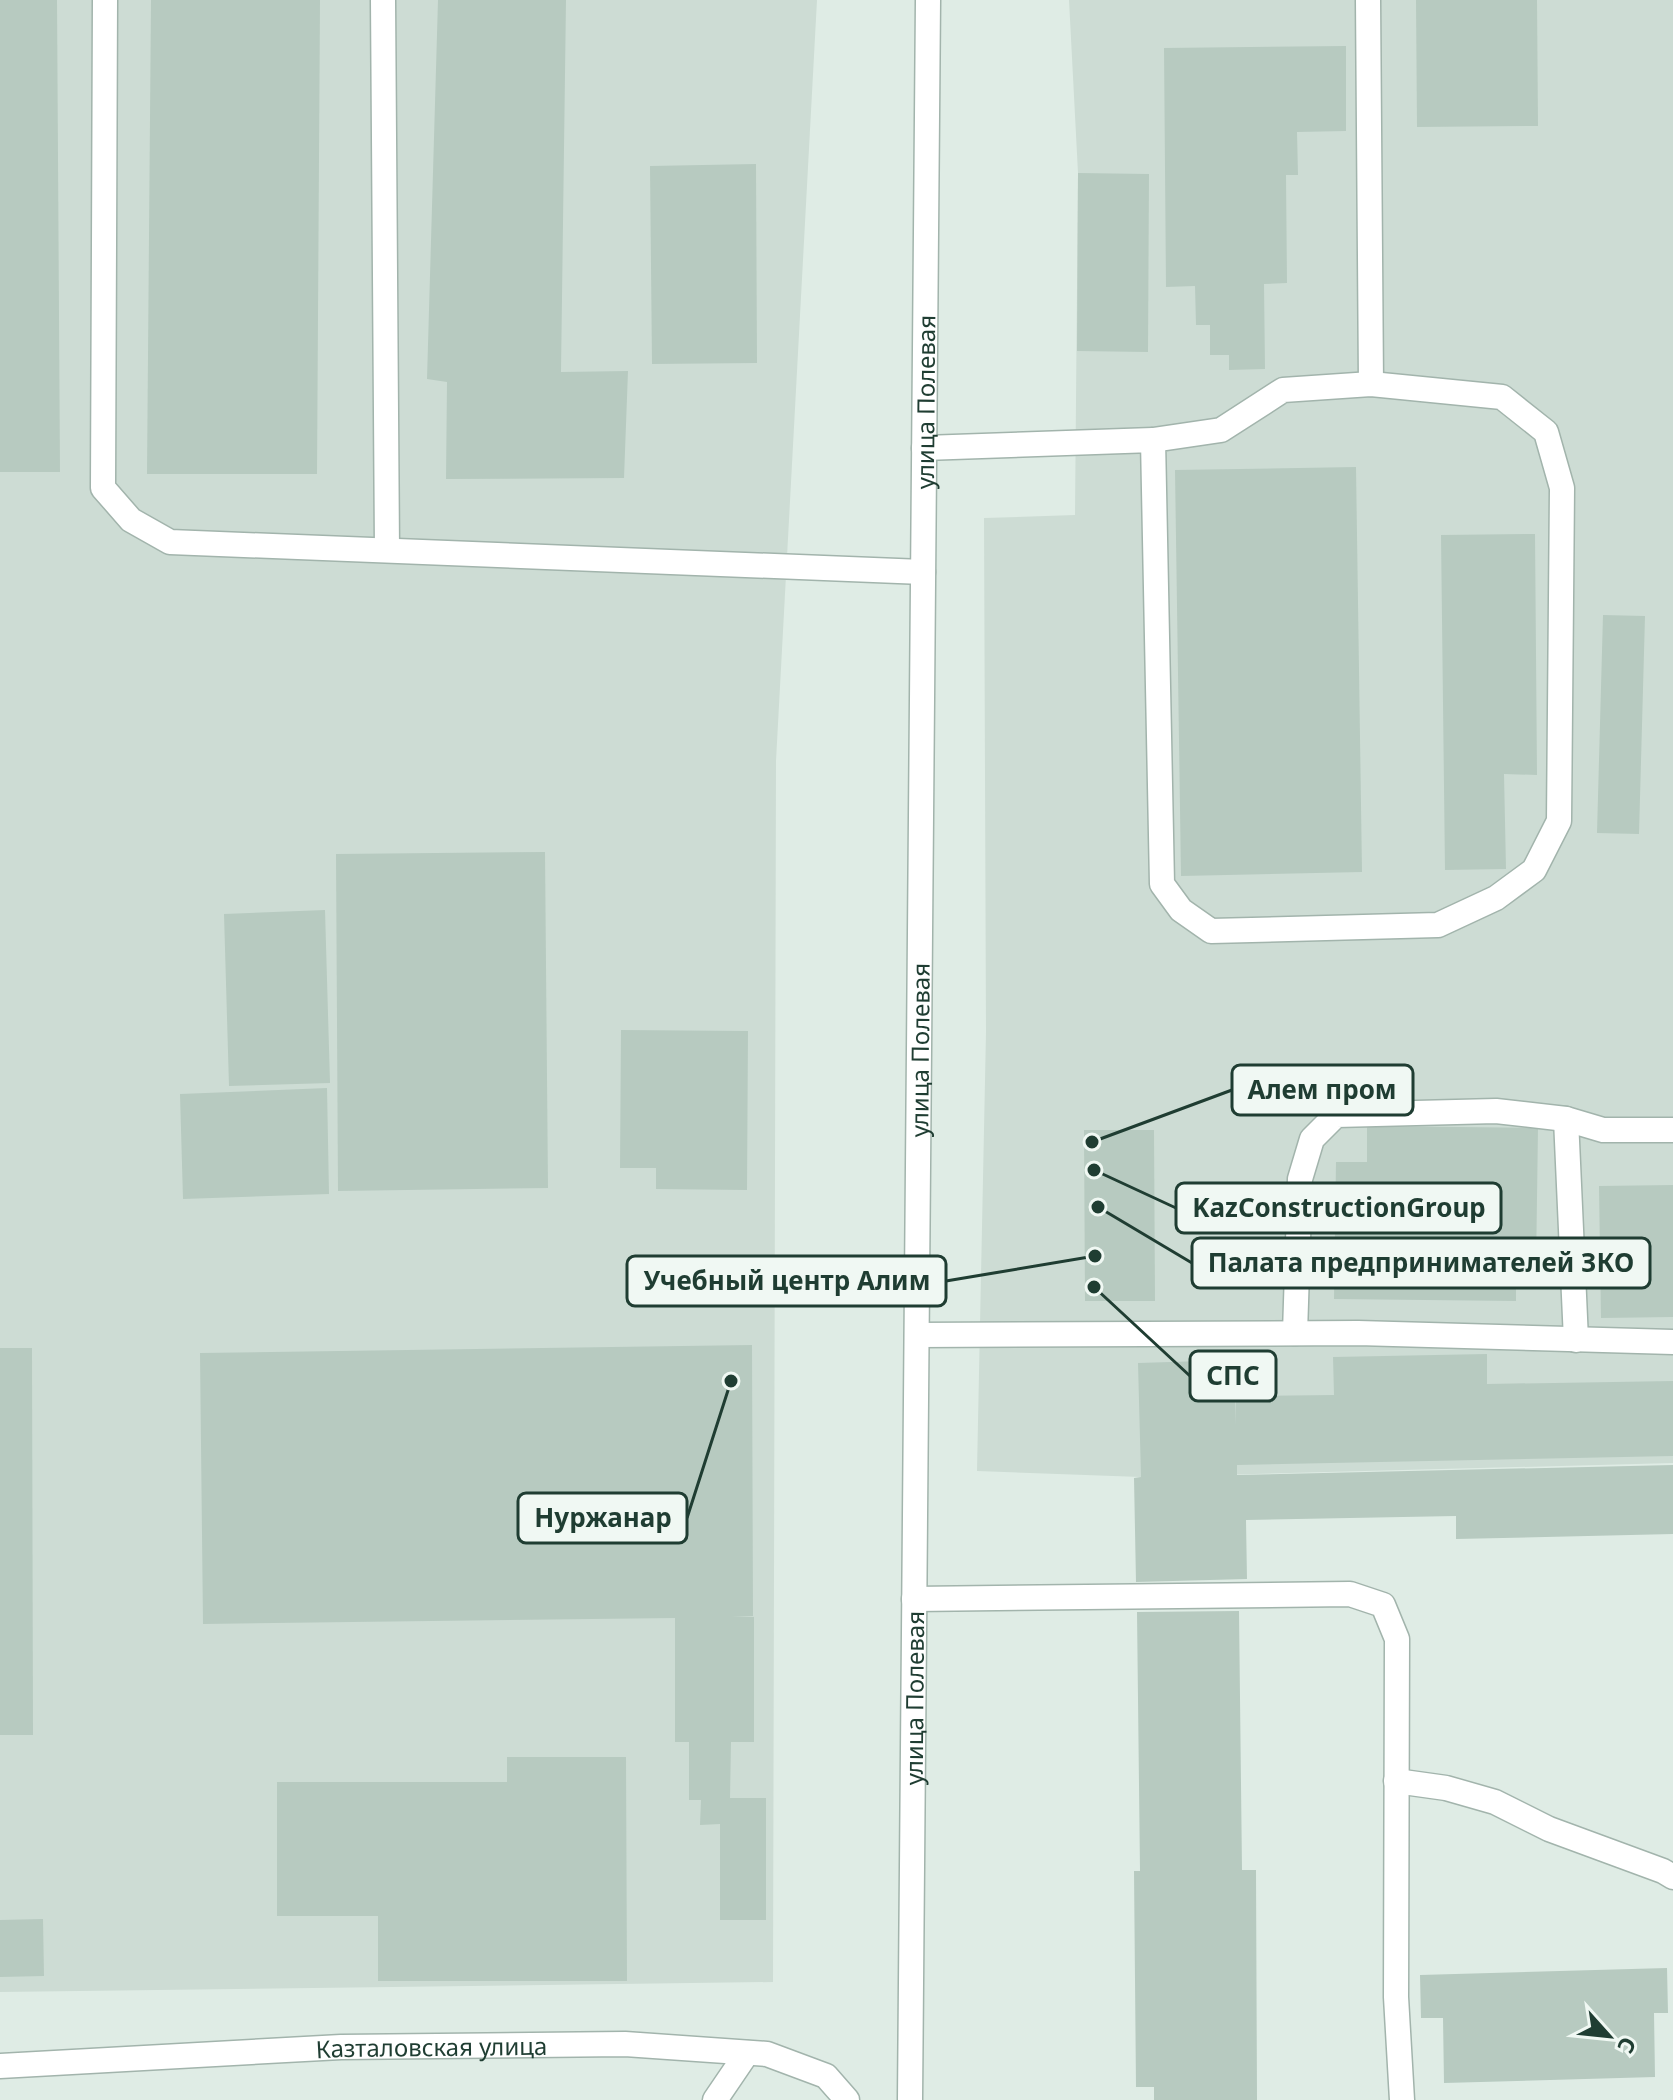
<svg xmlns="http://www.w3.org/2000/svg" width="1673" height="2100" viewBox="0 0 1673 2100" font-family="'Noto Sans',sans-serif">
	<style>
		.built { fill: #cddcd4 }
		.building { fill: #b7cac0 }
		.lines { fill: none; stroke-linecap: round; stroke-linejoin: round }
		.minor-casing { stroke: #a2b4ac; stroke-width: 27 }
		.minor { stroke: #fff; stroke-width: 24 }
		.labels { text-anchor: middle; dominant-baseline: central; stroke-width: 7; stroke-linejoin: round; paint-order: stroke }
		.street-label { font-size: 24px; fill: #1f3d32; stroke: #f0f8f3 }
		.leader { fill: none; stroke: #1f3d32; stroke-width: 3 }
		.callout-dot { fill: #1f3d32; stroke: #f0f8f3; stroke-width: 3 }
		.callout { fill: #f0f8f3; stroke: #1f3d32; stroke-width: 3 }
		.callout-label { font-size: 26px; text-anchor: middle; font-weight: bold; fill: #1f3d32 }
	</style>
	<rect width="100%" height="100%" fill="#dfece5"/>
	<!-- built -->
	<g class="built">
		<polygon points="0,0 817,0 776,761 773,1982 0,1992"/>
		<polygon points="1069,0 1673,0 1673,1463 1141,1477 977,1471 986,1032 984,518 1075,515 1078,173"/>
	</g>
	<!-- building -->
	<g class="building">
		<polygon points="0,0 57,0 60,472 0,472"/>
		<polygon points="151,0 320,0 317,474 147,474"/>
		<polygon points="438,0 566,0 561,372 628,371 624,478 446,479 447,382 427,379"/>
		<polygon points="1416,0 1537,0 1538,126 1417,127"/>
		<polygon points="1346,46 1346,131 1297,132 1298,175 1286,175 1287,283 1264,284 1265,369 1229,370 1229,355 1210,355 1210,325 1196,325 1195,286 1166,287 1164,48"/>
		<polygon points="756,164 757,363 652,364 650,166"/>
		<polygon points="1078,173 1149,174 1148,352 1077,351"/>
		<polygon points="1356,467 1362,872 1181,876 1175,470"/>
		<polygon points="1535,534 1537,775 1504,774 1506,869 1445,870 1441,535"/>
		<polygon points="1603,615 1645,616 1639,834 1597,833"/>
		<polygon points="545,852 548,1188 338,1191 336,854"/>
		<polygon points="325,910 330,1083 229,1086 224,914"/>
		<polygon points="621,1030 748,1031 747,1190 656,1189 656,1168 620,1168"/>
		<polygon points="327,1088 329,1194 183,1199 180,1094"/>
		<polygon points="1367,1126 1538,1128 1536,1268 1516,1268 1516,1301 1334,1299 1336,1162 1367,1162"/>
		<polygon points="1084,1130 1154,1130 1155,1301 1085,1301"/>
		<polygon points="1673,1185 1673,1317 1601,1318 1599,1186"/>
		<polygon points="752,1345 753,1616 732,1616 754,1617 754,1742 731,1742 730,1798 766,1798 766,1920 720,1920 720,1824 700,1825 701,1800 689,1800 689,1742 675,1742 675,1618 203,1624 200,1353"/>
		<polygon points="0,1348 32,1348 33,1735 0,1735"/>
		<polygon points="1487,1354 1487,1384 1673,1381 1673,1456 1237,1465 1237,1475 1673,1465 1673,1534 1456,1539 1456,1516 1246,1520 1247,1579 1136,1582 1134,1478 1141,1477 1138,1363 1234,1360 1236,1425 1236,1396 1334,1395 1333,1357"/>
		<polygon points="1239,1611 1242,1870 1256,1870 1257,2100 1154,2100 1154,2087 1136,2087 1134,1871 1140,1871 1137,1612"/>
		<polygon points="507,1757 626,1757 627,1981 378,1981 378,1916 277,1916 277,1782 507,1782"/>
		<polygon points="43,1919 44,1976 0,1977 0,1920"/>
		<polygon points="1667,1968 1668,2013 1654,2013 1655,2077 1444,2083 1443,2018 1421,2018 1420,1975"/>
	</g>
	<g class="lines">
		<!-- minor casing -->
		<g class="minor-casing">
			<g id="minor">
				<polyline points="105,0 103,488 131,520 170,542 923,572"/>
				<polyline points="383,0 387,550"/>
				<polyline points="1368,0 1371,384"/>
				<polyline points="924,448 1153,440 1221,430 1283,390 1371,384 1502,397 1546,432 1562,488 1559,821 1534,870 1496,898 1438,925 1211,931 1181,910 1162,884 1153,440"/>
				<polyline points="1566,1119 1576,1340"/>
				<polyline points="1295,1333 1300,1179 1312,1139 1336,1115 1496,1111 1566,1119 1603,1130 1673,1130"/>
				<polyline points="917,1335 1358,1333 1673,1342"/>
				<polyline points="914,1599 1350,1594 1383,1605 1397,1639 1396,1997 1402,2100"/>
				<polyline points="1396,1781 1446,1788 1495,1802 1549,1829 1663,1871 1673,1877"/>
				<path id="s1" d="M 0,2066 L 341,2047 L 625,2044 L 767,2054 L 826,2076 L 847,2100"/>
				<polyline points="715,2100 747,2053"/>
				<path id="s2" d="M 910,2100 L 928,0"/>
			</g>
		</g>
		<!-- minor -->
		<use href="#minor" class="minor"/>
	</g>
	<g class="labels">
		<!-- street labels -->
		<g class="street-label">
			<text stroke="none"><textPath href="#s2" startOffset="1698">улица Полевая</textPath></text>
			<text stroke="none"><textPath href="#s2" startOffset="1050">улица Полевая</textPath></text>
			<text stroke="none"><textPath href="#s2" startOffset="402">улица Полевая</textPath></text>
			<text stroke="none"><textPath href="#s1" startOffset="432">Казталовская улица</textPath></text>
		</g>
	</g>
	<!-- callouts -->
	<path class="leader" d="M1092 1142L1232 1090M1094 1170L1176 1208M1098 1207L1192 1263M1095 1256L946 1281M1094 1287L1190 1376M731 1381L687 1518"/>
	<g class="callout-dot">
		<circle cx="1092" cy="1142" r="8"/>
		<circle cx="1094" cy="1170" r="8"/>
		<circle cx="1098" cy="1207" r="8"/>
		<circle cx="1095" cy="1256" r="8"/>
		<circle cx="1094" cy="1287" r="8"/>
		<circle cx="731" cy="1381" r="8"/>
	</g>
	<g class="callout">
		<rect x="1232" y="1065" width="181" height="50" rx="8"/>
		<rect x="1176" y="1183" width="325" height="50" rx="8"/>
		<rect x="1192" y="1238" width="458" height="50" rx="8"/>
		<rect x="627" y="1256" width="319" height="50" rx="8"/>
		<rect x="1190" y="1351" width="86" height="50" rx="8"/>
		<rect x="518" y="1493" width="169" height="50" rx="8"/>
	</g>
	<g class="callout-label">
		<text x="1322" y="1099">Алем пром</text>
		<text x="1339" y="1217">KazConstructionGroup</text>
		<text x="1421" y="1272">Палата предпринимателей ЗКО</text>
		<text x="787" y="1290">Учебный центр Алим</text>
		<text x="1233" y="1385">СПС</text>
		<text x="603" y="1527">Нуржанар</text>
	</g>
	<!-- north arrow -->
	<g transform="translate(1609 2036) rotate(117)" stroke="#f0f8f3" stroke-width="6" paint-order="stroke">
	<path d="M0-6L14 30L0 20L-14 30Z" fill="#1f3d32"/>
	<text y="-12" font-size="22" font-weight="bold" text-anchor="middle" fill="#1f3d32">С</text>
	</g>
</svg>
